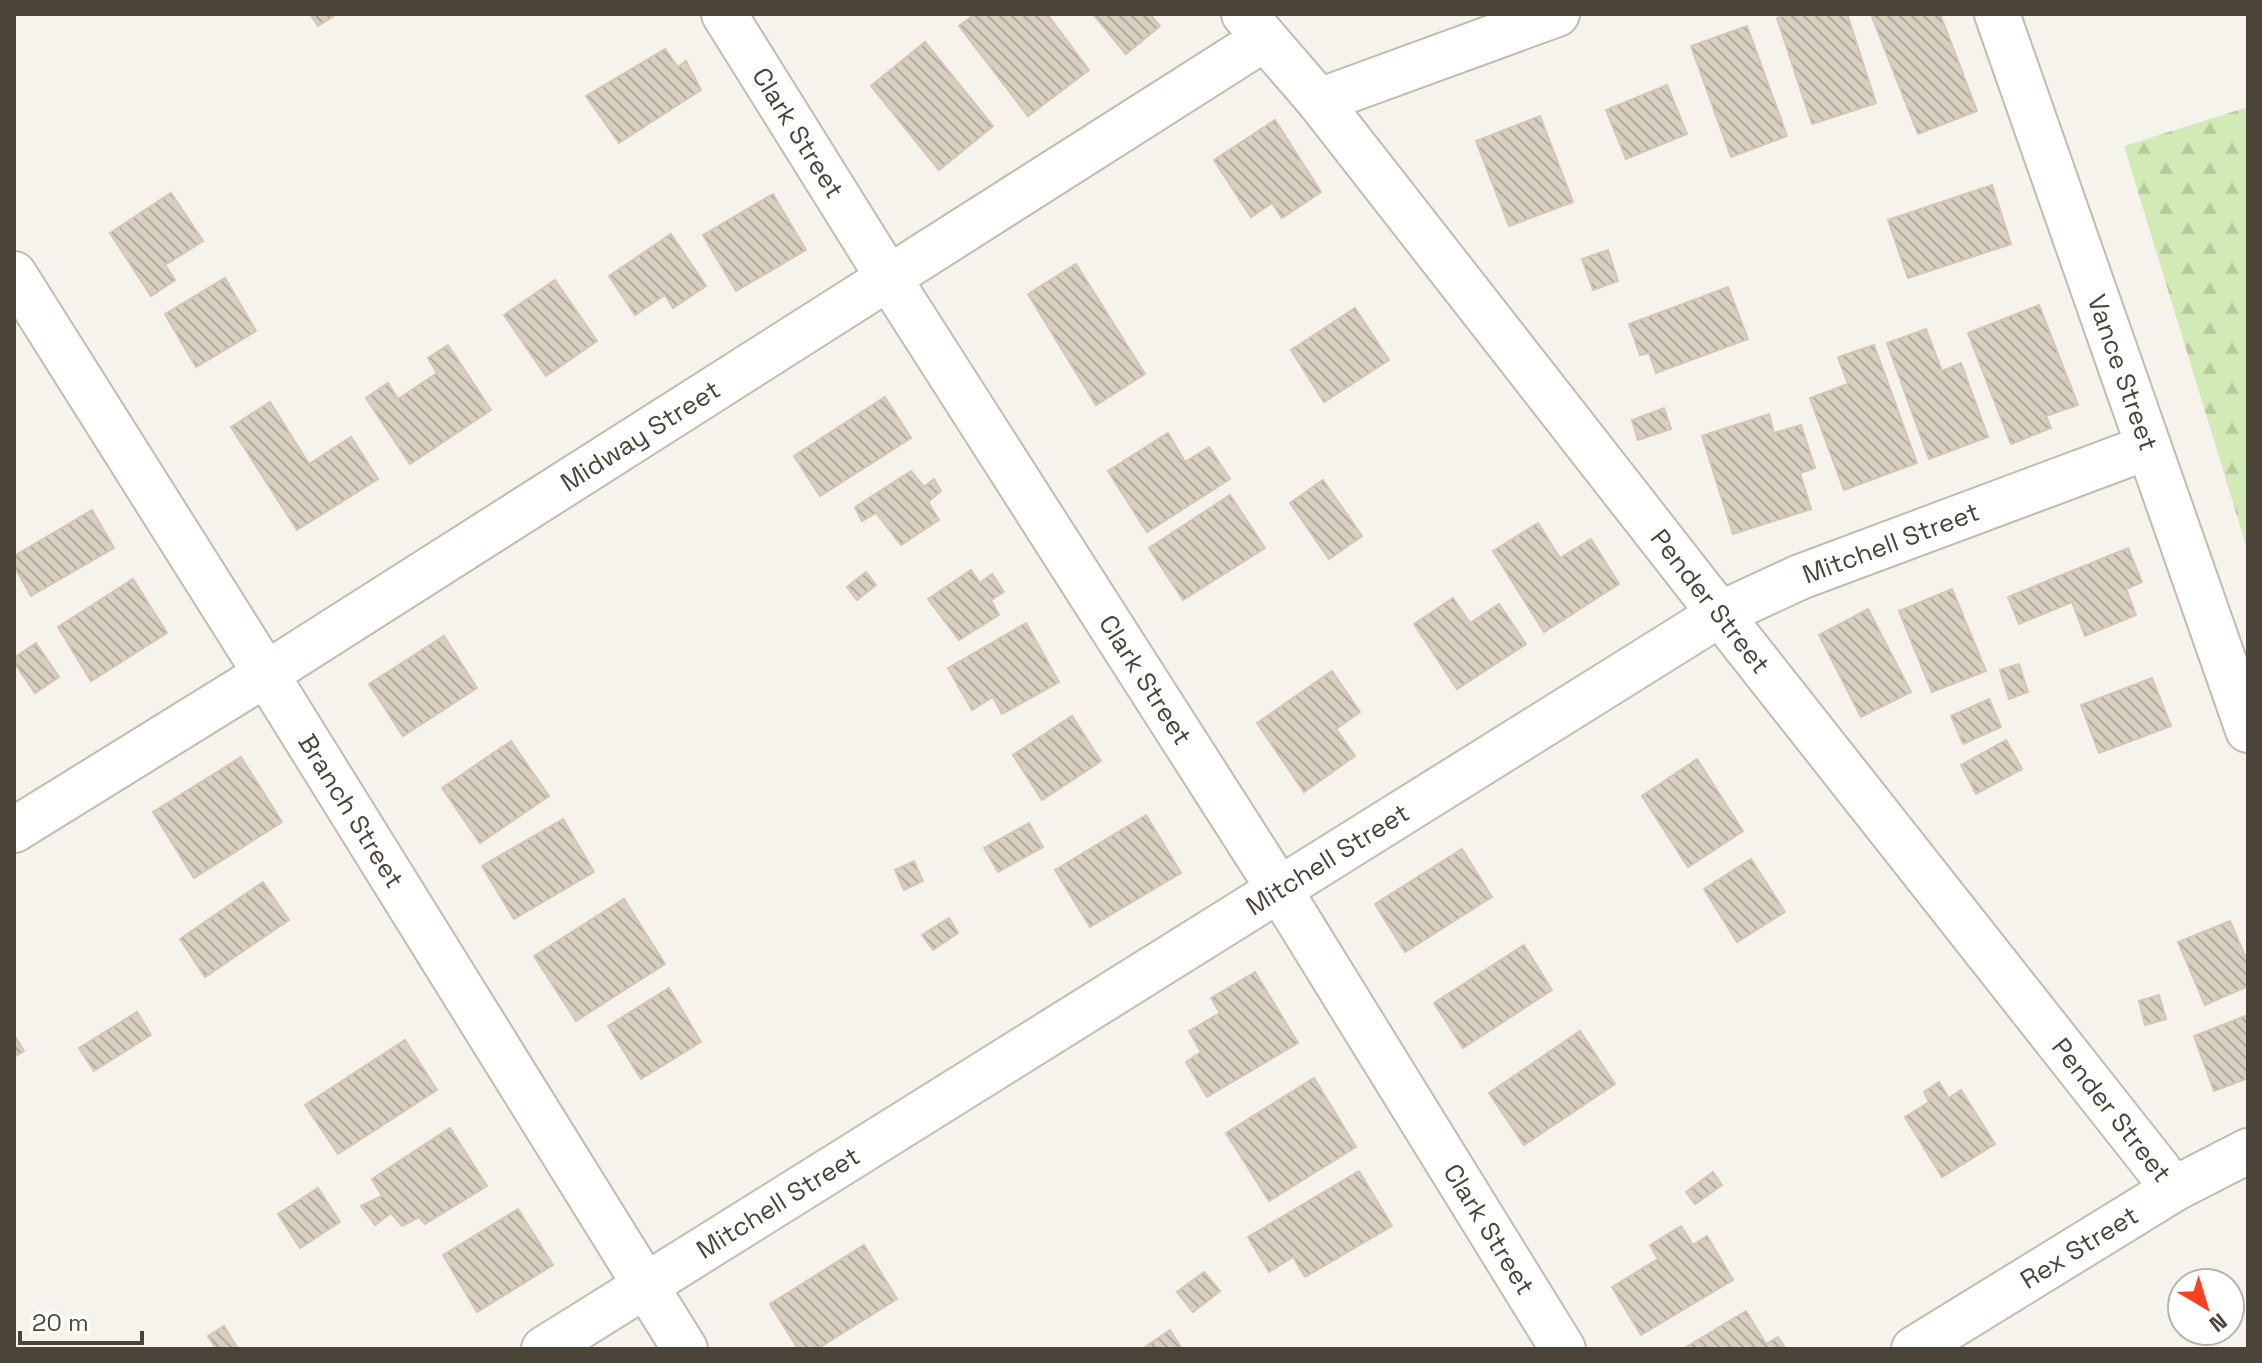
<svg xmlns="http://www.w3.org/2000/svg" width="2262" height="1363" viewBox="0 0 2262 1363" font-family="'Space Grotesk',sans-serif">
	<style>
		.forest { fill: url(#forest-firs) }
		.building { fill: url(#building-back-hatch); stroke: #d3c7b4; stroke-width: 2 }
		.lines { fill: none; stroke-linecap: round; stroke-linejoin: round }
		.minor-casing { stroke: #c2bbae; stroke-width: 48 }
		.minor { stroke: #fff; stroke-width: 44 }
		.labels { text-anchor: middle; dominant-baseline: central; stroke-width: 8; stroke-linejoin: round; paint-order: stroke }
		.street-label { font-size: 26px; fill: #4b4439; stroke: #fff }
	</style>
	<defs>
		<pattern id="forest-firs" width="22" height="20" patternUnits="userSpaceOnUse" patternTransform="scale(2)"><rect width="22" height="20" fill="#d2eab5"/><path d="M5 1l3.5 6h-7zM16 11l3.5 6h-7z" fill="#b6ca9c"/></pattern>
		<pattern id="building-back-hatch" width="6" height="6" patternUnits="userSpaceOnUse" patternTransform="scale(2)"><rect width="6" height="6" fill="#d8cfc1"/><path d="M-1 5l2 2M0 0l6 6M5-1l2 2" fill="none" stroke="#b1aa9e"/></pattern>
	</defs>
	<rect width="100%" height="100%" fill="#f6f3ec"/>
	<!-- forest -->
	<polygon class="forest" points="2248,107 2248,552 2124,146"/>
	<!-- building -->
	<g class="building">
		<polygon points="310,14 337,14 318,26"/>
		<polygon points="975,14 1047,14 1089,70 1028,116 959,26"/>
		<polygon points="1093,14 1150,14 1160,26 1126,54"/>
		<polygon points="1788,14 1847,14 1876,103 1812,124 1777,18"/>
		<polygon points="1871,14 1940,14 1977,111 1918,134"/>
		<polygon points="1747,26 1787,136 1731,157 1691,46"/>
		<polygon points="925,42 993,126 939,170 871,86"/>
		<polygon points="665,49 678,67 686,61 701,90 619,143 586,96"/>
		<polygon points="1667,85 1687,134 1626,159 1606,110"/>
		<polygon points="1540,116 1573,202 1509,226 1476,141"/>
		<polygon points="1275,120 1321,192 1282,218 1272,203 1251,217 1214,160"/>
		<polygon points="1992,185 2011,244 1908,278 1888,220"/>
		<polygon points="171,193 203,241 165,265 175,280 151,296 110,233"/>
		<polygon points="773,194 806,250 736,291 703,235"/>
		<polygon points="671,234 706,286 673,308 665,295 635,315 609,276"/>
		<polygon points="1608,250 1618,281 1593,290 1582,259"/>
		<polygon points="1076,264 1145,374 1096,405 1028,294"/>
		<polygon points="225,278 256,331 196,367 165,314"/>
		<polygon points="555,280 597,341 546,376 504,315"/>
		<polygon points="1728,287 1748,339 1656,373 1649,353 1640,355 1629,324"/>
		<polygon points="2039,305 2078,405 2046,416 2051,428 2011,444 1968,333"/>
		<polygon points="1355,308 1389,360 1324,402 1291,350"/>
		<polygon points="1926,329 1942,371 1961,363 1988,437 1929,459 1887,343"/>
		<polygon points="448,345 491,410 410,464 366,398 388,383 398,399 437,373 428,358"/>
		<polygon points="1874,345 1917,463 1844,490 1810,398 1848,384 1838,357"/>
		<polygon points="885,397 911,438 820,496 794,456"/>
		<polygon points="270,402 309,464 351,437 378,479 297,530 231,427"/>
		<polygon points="1664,408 1671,429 1638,440 1632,420"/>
		<polygon points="1769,414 1774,433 1801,425 1815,468 1800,473 1811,509 1733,534 1702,436"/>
		<polygon points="1168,433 1185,462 1209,447 1230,479 1147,532 1108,471"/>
		<polygon points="911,471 924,487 934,479 941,491 928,502 939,520 901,545 876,513 862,521 855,507"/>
		<polygon points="1323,480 1362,536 1329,559 1290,503"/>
		<polygon points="1230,495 1265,548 1183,600 1149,548"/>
		<polygon points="92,510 114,548 31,596 14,566 14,556"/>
		<polygon points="1538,523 1560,558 1591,539 1619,584 1544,632 1493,551"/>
		<polygon points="2128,548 2142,582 2126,589 2136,615 2085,636 2072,602 2019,624 2008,597"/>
		<polygon points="971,570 980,583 992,574 1004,592 991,600 999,615 959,640 928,599"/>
		<polygon points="866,572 876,585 857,600 847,587"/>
		<polygon points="133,579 167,633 91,681 58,627"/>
		<polygon points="1952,589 1986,671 1932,692 1899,611"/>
		<polygon points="1453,598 1470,623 1499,604 1526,644 1457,689 1414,624"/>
		<polygon points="1868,609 1911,692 1861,717 1819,635"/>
		<polygon points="1026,623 1059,682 1002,714 993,697 972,710 948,668"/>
		<polygon points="444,636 477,688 403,736 369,684"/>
		<polygon points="36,643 59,677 35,693 14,662 14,658"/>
		<polygon points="2019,664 2028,692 2009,699 2000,670"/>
		<polygon points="1332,671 1360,712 1336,729 1355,756 1304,792 1257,723"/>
		<polygon points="2152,678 2171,726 2099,753 2081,705"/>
		<polygon points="1989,699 2001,727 1963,744 1951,716"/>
		<polygon points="1072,716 1101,761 1042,800 1013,755"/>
		<polygon points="2006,740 2022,769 1976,794 1961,765"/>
		<polygon points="511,741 549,796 480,843 442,788"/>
		<polygon points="241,757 282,822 194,878 153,812"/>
		<polygon points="1697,759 1743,831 1688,867 1642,796"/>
		<polygon points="1146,815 1181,873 1090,927 1055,870"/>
		<polygon points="563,819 594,872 514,919 482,866"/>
		<polygon points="1029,823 1043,847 998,872 984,848"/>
		<polygon points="1462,849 1492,897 1405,952 1375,904"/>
		<polygon points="1751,859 1785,912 1737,942 1704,889"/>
		<polygon points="914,861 923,881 904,890 895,870"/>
		<polygon points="263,882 289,920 205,977 180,939"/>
		<polygon points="624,899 665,964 576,1021 534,956"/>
		<polygon points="949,918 958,933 933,950 922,935"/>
		<polygon points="2230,921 2248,963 2248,986 2205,1005 2178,942"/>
		<polygon points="1524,945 1552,990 1463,1048 1434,1003"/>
		<polygon points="1255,972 1298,1043 1207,1097 1186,1062 1201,1052 1189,1031 1220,1013 1211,998"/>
		<polygon points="669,988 701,1042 641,1079 608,1026"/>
		<polygon points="2159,995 2166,1019 2145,1025 2139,1001"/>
		<polygon points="137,1012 151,1035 94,1071 79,1048"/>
		<polygon points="2248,1015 2248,1078 2214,1091 2194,1036"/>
		<polygon points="1580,1031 1615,1084 1524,1145 1489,1093"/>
		<polygon points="14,1035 24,1051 14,1057"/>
		<polygon points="405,1040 437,1090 338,1154 305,1105"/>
		<polygon points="1314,1078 1356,1147 1269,1201 1226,1133"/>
		<polygon points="1939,1082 1949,1098 1961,1090 1995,1144 1942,1177 1905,1117 1929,1102 1924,1092"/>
		<polygon points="450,1128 487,1186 425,1224 419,1217 402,1226 391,1213 375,1225 361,1206 382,1196 372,1179"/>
		<polygon points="1359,1171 1392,1226 1305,1277 1293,1257 1269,1272 1248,1237"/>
		<polygon points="1713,1172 1722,1185 1695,1204 1686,1192"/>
		<polygon points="318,1188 340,1222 300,1248 278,1214"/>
		<polygon points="518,1209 553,1265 477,1312 443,1255"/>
		<polygon points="1681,1226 1693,1245 1707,1236 1733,1280 1641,1335 1612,1287 1658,1259 1650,1245"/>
		<polygon points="864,1245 897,1299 817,1349 798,1349 770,1304"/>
		<polygon points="1204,1272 1220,1291 1193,1312 1177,1292"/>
		<polygon points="1746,1311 1766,1344 1778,1337 1786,1349 1683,1349"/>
		<polygon points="224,1326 238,1349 216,1349 208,1336"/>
		<polygon points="1170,1330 1182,1349 1146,1349 1145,1347"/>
	</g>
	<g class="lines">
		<!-- minor casing -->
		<g class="minor-casing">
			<g id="minor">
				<path id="s1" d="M 724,14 L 888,277 L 1279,889 L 1563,1349"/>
				<path id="s2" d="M 1244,14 L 1319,101 L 1720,614 L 2174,1189"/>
				<path id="s3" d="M 1997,14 L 2248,730"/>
				<polyline points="1319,101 1557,14"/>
				<path id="s4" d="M 14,274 L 266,674 L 685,1349"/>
				<path id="s5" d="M 14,830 L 266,674 L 1264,39"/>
				<path id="s6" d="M 544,1349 L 1720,614 L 1800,577 L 2148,447"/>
				<path id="s7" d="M 1914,1349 L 2174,1189 L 2248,1151"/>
			</g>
		</g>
		<!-- minor -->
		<use href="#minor" class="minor"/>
	</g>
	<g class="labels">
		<!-- street labels -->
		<g class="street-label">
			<text stroke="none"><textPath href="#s1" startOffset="140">Clark Street</textPath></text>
			<text stroke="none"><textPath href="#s3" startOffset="380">Vance Street</textPath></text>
			<text stroke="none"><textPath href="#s5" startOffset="740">Midway Street</textPath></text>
			<text stroke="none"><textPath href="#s6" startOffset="1572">Mitchell Street</textPath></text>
			<text stroke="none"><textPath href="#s2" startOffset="750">Pender Street</textPath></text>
			<text stroke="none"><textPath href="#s1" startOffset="788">Clark Street</textPath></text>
			<text stroke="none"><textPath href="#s4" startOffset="634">Branch Street</textPath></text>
			<text stroke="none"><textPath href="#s6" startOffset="924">Mitchell Street</textPath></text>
			<text stroke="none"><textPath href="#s2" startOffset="1398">Pender Street</textPath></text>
			<text stroke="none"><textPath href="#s6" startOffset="276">Mitchell Street</textPath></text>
			<text stroke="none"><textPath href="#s1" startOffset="1436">Clark Street</textPath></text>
			<text stroke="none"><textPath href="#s7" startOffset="194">Rex Street</textPath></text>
		</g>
	</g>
	<!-- border -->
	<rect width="2262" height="1363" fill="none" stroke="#4b4439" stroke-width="32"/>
	<!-- north arrow -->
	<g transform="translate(2206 1307) rotate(142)"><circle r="38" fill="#ffffff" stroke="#b7b4b0" stroke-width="2"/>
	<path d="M0-6L14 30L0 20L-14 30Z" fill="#fc3f1d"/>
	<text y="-12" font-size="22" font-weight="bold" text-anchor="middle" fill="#4b4439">N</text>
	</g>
	<!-- scale -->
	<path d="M20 1331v12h122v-12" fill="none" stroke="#4b4439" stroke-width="4"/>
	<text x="32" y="1331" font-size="24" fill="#4b4439" stroke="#ffffff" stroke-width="6" paint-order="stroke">20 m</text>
</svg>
